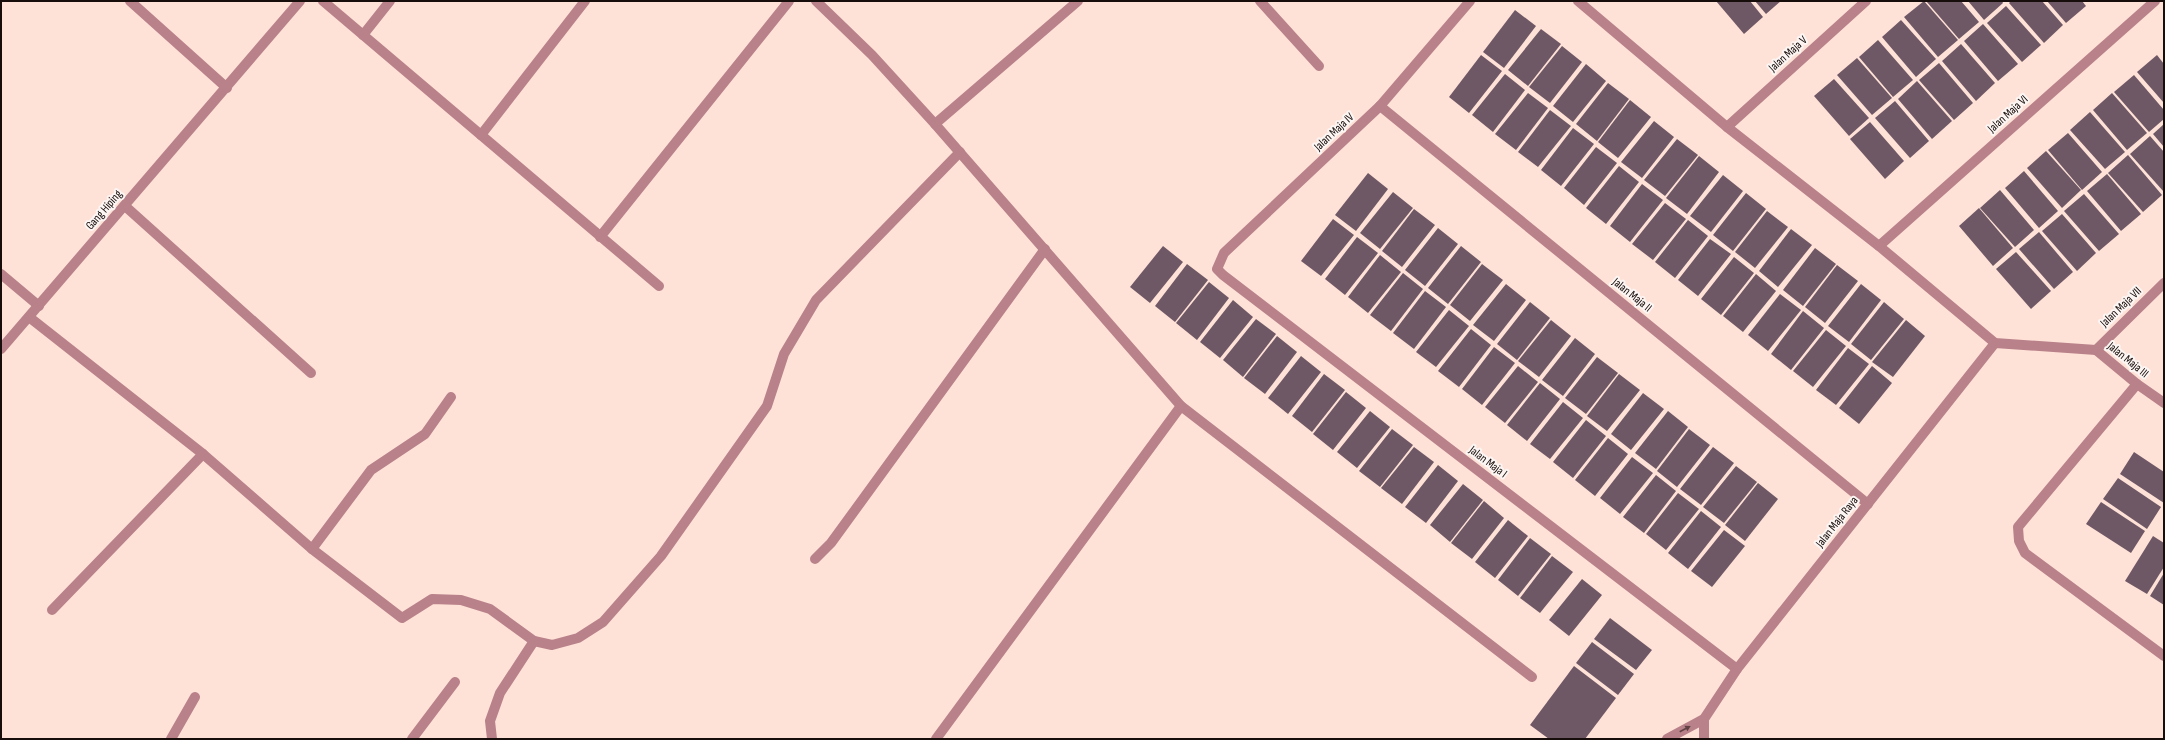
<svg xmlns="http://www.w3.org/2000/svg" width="2165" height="740" viewBox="0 0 2165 740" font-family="'Sofia Sans Condensed',sans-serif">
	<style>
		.building { fill: #6f5865 }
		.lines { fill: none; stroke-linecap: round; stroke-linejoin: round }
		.minor { stroke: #b9828b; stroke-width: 10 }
		.oneway { fill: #604244 }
		.labels { text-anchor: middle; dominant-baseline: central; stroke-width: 4; stroke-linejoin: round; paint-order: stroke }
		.street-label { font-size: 12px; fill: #170d0a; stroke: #fbf5f3 }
	</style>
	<rect width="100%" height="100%" fill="#ffe2d7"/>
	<!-- building -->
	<g class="building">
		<polygon points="1716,1 1750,1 1763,17 1744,34"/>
		<polygon points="1755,1 1781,1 1766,14"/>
		<polygon points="1924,1 1958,40 1938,57 1904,17"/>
		<polygon points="1926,1 1961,1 1979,22 1959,39"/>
		<polygon points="1968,1 2002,1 2003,3 1984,20"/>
		<polygon points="2011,1 2042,1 2063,25 2044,43 2009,3"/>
		<polygon points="2047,1 2082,1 2086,6 2066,23"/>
		<polygon points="2006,6 2041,45 2022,62 1987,23"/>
		<polygon points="1515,10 1536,26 1504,68 1483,52"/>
		<polygon points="1901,20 1936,59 1916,77 1882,37"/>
		<polygon points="1983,24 2018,64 1998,81 1964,41"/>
		<polygon points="1541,29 1561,44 1528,86 1508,70"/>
		<polygon points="1878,40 1913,80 1893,97 1859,57"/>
		<polygon points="1961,44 1995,83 1976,101 1942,61"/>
		<polygon points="1562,46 1582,62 1550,103 1529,87"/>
		<polygon points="1481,55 1502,71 1469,113 1449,97"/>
		<polygon points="2157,55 2164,64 2164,103 2137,72"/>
		<polygon points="1857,58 1892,98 1872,115 1837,75"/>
		<polygon points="1939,63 1973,103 1954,120 1919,80"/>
		<polygon points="1586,64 1606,81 1573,122 1553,106"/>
		<polygon points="1505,74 1525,90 1493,132 1472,115"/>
		<polygon points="2134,75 2164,110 2164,119 2149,132 2114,92"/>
		<polygon points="1834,79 1869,118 1849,136 1814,96"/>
		<polygon points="1917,81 1952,121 1932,139 1898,99"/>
		<polygon points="1608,83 1629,99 1597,141 1576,124"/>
		<polygon points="1528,93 1548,108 1516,150 1495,134"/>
		<polygon points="2112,93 2147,133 2127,150 2093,110"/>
		<polygon points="1630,100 1651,117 1618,158 1598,142"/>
		<polygon points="1895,101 1929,141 1910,158 1875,118"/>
		<polygon points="1550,110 1571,126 1538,167 1518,152"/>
		<polygon points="2090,112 2125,152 2105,169 2070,130"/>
		<polygon points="1654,121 1674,137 1642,178 1621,162"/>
		<polygon points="1870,122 1904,161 1885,179 1850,139"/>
		<polygon points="2164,124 2164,147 2153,134"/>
		<polygon points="1573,128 1594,144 1561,186 1541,170"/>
		<polygon points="2068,133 2102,172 2082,190 2048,150"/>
		<polygon points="2150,136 2164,152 2164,192 2130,154"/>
		<polygon points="1677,139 1698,155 1665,196 1644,180"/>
		<polygon points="1596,147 1617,163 1584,205 1564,188"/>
		<polygon points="2046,151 2081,190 2062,208 2027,168"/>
		<polygon points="2128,155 2162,195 2143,212 2108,173"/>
		<polygon points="1699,156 1719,172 1687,214 1666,198"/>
		<polygon points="1619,166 1639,182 1606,224 1586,208"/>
		<polygon points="2024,171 2058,211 2039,228 2005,188"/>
		<polygon points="1368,173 1388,189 1356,231 1335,215"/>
		<polygon points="2107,174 2141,214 2121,231 2087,191"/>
		<polygon points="1723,175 1743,191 1711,232 1690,216"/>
		<polygon points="1642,184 1663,200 1630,242 1610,226"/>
		<polygon points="2000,190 2034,230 2015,247 1980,208"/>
		<polygon points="1393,192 1413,208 1380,249 1360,233"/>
		<polygon points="1746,193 1766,209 1733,251 1713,235"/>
		<polygon points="2084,194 2119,234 2099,251 2064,211"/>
		<polygon points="1665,203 1686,219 1653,260 1632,244"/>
		<polygon points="1979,208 2013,248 1993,266 1959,226"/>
		<polygon points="1414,209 1435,225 1402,267 1382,251"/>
		<polygon points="1767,211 1788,227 1755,268 1735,252"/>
		<polygon points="2062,214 2096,253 2077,271 2042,231"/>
		<polygon points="1333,219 1354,235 1321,276 1301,261"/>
		<polygon points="1688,220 1708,236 1675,278 1655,262"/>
		<polygon points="1438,228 1458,244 1425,286 1405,270"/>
		<polygon points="1791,229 1812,245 1778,287 1759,271"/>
		<polygon points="2039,232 2073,272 2054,289 2019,249"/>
		<polygon points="1357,237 1378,253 1345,295 1325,279"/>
		<polygon points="1710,239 1731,254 1698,296 1678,280"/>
		<polygon points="1163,246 1183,262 1150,303 1130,287"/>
		<polygon points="1461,246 1481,262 1448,304 1428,288"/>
		<polygon points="1815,248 1836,264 1803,306 1783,290"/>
		<polygon points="2016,252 2051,291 2031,309 1996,269"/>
		<polygon points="1380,255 1401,272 1368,313 1348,297"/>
		<polygon points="1734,257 1754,273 1721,315 1701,299"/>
		<polygon points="1187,264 1208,280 1175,322 1155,306"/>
		<polygon points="1482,264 1503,280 1470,321 1450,305"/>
		<polygon points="1837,265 1858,281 1825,323 1805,307"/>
		<polygon points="1403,273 1423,289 1391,331 1370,315"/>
		<polygon points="1756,274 1776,291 1743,332 1723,316"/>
		<polygon points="1209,282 1229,298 1197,340 1176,323"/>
		<polygon points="1506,284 1526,300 1494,341 1473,325"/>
		<polygon points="1861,284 1881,300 1849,342 1828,326"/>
		<polygon points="1425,291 1446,307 1414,349 1393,333"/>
		<polygon points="1780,294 1801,310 1768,351 1748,335"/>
		<polygon points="1233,300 1253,317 1220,358 1200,342"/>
		<polygon points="1530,302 1550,318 1517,360 1497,344"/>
		<polygon points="1884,302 1904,319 1871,360 1851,344"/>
		<polygon points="1449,310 1469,326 1436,367 1416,352"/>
		<polygon points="1803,311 1824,328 1791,370 1771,354"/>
		<polygon points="1256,319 1276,334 1243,377 1223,360"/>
		<polygon points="1551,320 1571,336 1539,377 1518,361"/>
		<polygon points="1906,320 1925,336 1893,377 1872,362"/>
		<polygon points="1471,329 1491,345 1459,387 1438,371"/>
		<polygon points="1826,330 1846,346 1813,387 1793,371"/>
		<polygon points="1277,336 1297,352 1265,394 1244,378"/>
		<polygon points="1575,338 1595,354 1563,396 1542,380"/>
		<polygon points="1494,347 1515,363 1482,405 1462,389"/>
		<polygon points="1848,348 1869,364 1836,405 1816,390"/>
		<polygon points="1301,356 1321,372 1288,414 1268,398"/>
		<polygon points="1597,357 1618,373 1586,414 1565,398"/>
		<polygon points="1518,366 1538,382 1505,423 1485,407"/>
		<polygon points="1872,366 1892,383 1859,424 1839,408"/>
		<polygon points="1324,374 1345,390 1312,432 1292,416"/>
		<polygon points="1619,374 1640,390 1607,431 1587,416"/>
		<polygon points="1540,383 1560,399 1527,441 1507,425"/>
		<polygon points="1346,392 1366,408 1333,450 1313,434"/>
		<polygon points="1643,393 1664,409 1631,450 1611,434"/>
		<polygon points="1563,402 1583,418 1550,459 1530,444"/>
		<polygon points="1370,411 1390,427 1357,468 1337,452"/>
		<polygon points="1668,411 1688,427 1656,469 1635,453"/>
		<polygon points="1586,420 1606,436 1573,478 1553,462"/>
		<polygon points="1392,429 1413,445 1380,487 1359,471"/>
		<polygon points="1689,429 1710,445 1677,487 1657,471"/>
		<polygon points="1608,438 1628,454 1595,496 1575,480"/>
		<polygon points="1414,447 1434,462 1402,504 1381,488"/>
		<polygon points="1713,447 1734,463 1701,505 1680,489"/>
		<polygon points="2134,452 2164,472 2164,503 2120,474"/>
		<polygon points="1632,457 1653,473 1620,514 1600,498"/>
		<polygon points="1438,465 1458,481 1426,523 1405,507"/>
		<polygon points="1736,466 1757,482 1724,523 1703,507"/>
		<polygon points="1656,475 1676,491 1644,533 1623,517"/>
		<polygon points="2118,478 2161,507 2147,529 2103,499"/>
		<polygon points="1758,483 1778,499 1745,541 1725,525"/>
		<polygon points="1463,484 1483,500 1450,542 1430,525"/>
		<polygon points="1678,493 1699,509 1666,550 1646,534"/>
		<polygon points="1484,501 1504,518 1472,559 1451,543"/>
		<polygon points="2101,502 2145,531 2131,553 2086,524"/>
		<polygon points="1701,511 1721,527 1688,569 1668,553"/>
		<polygon points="1508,520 1528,536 1495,578 1475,562"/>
		<polygon points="1724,530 1745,546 1712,587 1691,571"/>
		<polygon points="2153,536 2164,543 2164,567 2147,594 2125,581"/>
		<polygon points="1530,538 1551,554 1518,596 1498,580"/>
		<polygon points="1552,556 1573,572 1540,613 1520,598"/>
		<polygon points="2164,573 2164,605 2150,596"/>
		<polygon points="1582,579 1602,595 1569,636 1549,620"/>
		<polygon points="1610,618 1652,650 1636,670 1594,639"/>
		<polygon points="1592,642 1634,674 1618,695 1576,663"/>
		<polygon points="1574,666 1616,698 1585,739 1549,739 1530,725"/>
	</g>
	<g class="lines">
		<!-- minor -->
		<g class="minor">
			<polyline points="130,1 227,88"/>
			<polyline points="323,1 659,286"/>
			<polyline points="816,1 872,55 935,124 1181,406 1532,677"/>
			<polyline points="1260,1 1319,66"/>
			<polyline points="1470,1 1380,106 1224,253 1217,269 1223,275 1737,669"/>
			<polyline points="1578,1 1727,127 1879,246 1995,343 2096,350"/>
			<polyline points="363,35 390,1"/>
			<polyline points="1380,106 1868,504"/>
			<polyline points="935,124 1078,1"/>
			<polyline points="1727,127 1866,1"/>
			<polyline points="481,135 585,1"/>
			<polyline points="125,206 311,373"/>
			<polyline points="600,237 789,1"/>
			<polyline points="1879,246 2155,1"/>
			<polyline points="1,274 39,306"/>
			<polyline points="29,317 203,454 312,549 402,618 432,599 461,600 490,609 534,641 552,645 578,638 603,622 661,556 767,406 784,354 816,300 960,152"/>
			<polyline points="1,349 300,1"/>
			<polyline points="2096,350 2164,283"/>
			<polyline points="2096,350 2137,384 2164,403"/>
			<polyline points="2137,384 2018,527 2019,541 2025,553 2164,656"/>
			<polyline points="312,549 371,470 425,434 451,397"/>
			<polyline points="815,559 831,543 1045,249"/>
			<polyline points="52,610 203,454"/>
			<polyline points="1704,719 1704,739"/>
			<polyline points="171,739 195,697"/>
			<polyline points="412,739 455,682"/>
			<polyline points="492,739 490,721 500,693 534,641"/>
			<polyline points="936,739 1181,406"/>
			<polyline points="1667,739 1704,719 1737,669 1995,343"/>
		</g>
	</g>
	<!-- one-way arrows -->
	<defs><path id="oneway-solid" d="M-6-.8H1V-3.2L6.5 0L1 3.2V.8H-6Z"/></defs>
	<use class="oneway" href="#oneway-solid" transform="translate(1685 729) rotate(-28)"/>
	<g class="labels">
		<!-- street labels -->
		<g class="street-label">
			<text transform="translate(1788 54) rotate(-42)">Jalan Maja V</text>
			<text transform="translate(2008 114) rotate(-42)">Jalan Maja VI</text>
			<text transform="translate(1334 132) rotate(-43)">Jalan Maja IV</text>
			<text transform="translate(104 210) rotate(-49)">Gang Hiping</text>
			<text transform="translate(1632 295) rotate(39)">Jalan Maja II</text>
			<text transform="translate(2121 307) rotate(-44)">Jalan Maja VII</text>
			<text transform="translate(2128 360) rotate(39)">Jalan Maja III</text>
			<text transform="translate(1488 462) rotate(37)">Jalan Maja I</text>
			<text transform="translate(1837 522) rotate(-52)">Jalan Maja Raya</text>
		</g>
	</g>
	<!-- border -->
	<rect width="2165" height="740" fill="none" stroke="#170d0a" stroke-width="4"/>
</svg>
